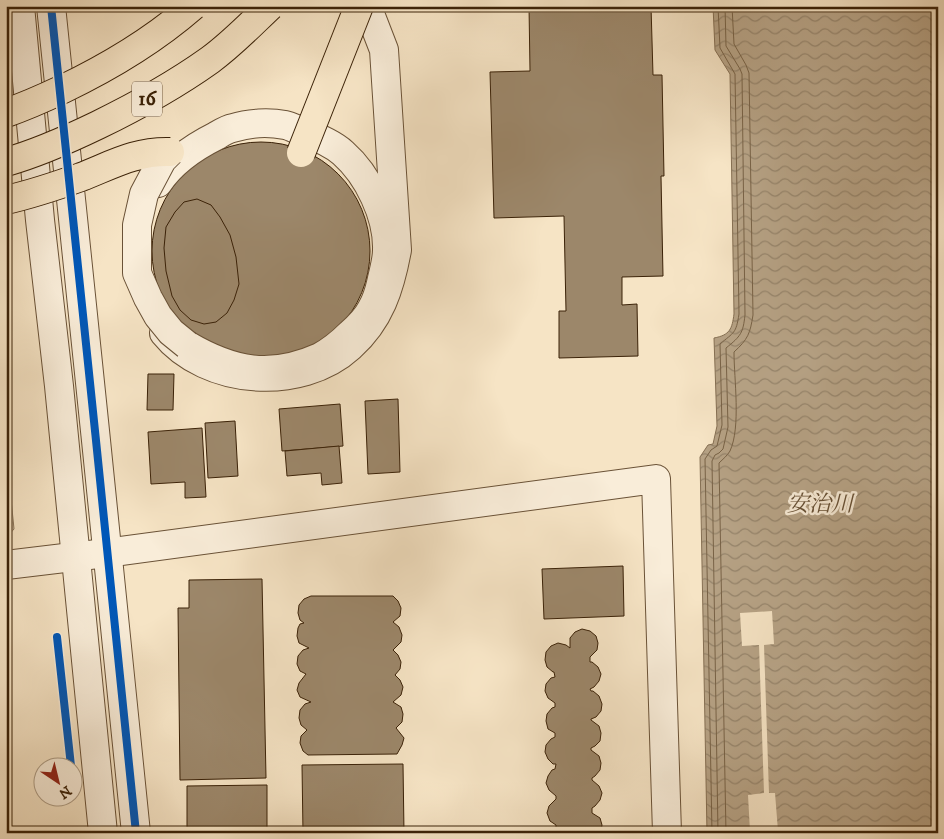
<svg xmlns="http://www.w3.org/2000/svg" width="944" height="839" viewBox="0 0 944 839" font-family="'IM FELL DW Pica','Noto Serif JP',serif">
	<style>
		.park { fill: url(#park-dots); stroke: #887256 }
		.water { fill: url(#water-waves); stroke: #856f53 }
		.pier { fill: #f6e4c5 }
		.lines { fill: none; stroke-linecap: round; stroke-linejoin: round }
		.shore { stroke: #786246; stroke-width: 1 }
		.building { fill: #9c876a; stroke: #3b2208 }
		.minor-casing { stroke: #6a5237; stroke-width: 30 }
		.minor { stroke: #f9edd9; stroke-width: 28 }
		.minor-bridge-casing { stroke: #6a5237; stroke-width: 30; stroke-linecap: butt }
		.highway-bridge-casing { stroke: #3b2208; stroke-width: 30; stroke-linecap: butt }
		.minor-bridge { stroke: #f9edd9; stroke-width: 28 }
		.highway-bridge { stroke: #f6e4c5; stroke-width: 28 }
		.cycleway-casing { stroke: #f9edd9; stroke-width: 11 }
		.cycleway { stroke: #0057b8; stroke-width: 8 }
		.labels { text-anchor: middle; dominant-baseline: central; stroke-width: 5; stroke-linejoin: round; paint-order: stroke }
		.shield { fill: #f9edd9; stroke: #745f47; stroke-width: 1 }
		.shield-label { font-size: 20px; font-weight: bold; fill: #3b2208 }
		.water-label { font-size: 22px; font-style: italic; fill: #664f34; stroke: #f9edd9 }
	</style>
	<defs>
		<pattern id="park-dots" width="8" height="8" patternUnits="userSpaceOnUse" patternTransform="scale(1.25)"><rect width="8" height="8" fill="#d6c3a5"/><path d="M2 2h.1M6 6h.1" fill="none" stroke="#b9a78d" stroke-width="1.8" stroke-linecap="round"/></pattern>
		<pattern id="water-waves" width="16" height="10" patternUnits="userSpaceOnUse" patternTransform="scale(1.25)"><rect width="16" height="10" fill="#b6a285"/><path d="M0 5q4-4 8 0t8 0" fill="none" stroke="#95846b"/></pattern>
	</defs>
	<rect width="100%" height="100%" fill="#f6e4c5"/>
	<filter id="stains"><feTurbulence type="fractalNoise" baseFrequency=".004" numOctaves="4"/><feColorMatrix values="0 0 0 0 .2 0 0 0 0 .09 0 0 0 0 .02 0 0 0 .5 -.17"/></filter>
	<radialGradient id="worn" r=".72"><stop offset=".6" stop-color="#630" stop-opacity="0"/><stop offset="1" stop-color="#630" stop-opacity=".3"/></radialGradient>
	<!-- park -->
	<polygon class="park" points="6,449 14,529 6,538"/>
	<!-- water -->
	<path class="water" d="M 713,6 L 938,6 L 938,833 L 707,833 L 700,457 L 708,445 L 713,444 L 717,426 L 714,338 C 730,335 732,329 734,314 L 730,74 L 715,50 Z"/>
	<!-- pier -->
	<polygon class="pier" points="772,611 774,644 764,645 769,793 775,793 778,831 770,831 769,833 764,833 764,831 750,832 748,795 764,793 759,645 742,646 740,613"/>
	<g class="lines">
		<!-- shore -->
		<g class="shore">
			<path d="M 712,833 L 705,459 L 711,450 L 717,446 L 722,425 L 720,344 C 734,332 736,334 739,314 L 735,74 L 720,48 L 718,6"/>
			<path d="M 718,833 L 712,461 L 715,455 L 719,453 L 723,449 L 728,427 L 726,348 C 741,336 743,333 745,315 L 742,74 L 740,69 L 726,46 L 725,6"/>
			<path d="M 726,833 L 719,463 C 723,459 727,456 730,451 C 741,427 734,379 734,352 C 748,339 750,334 753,315 L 749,73 L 746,65 L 734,44 L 732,6"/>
		</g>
	</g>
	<!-- building -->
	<g class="building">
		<polygon points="529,6 651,6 653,75 662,75 664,176 661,176 663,276 622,277 622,305 637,304 638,356 559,358 559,311 566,311 564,216 494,218 490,72 530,71"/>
		<circle cx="261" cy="251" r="109"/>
		<polygon points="197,199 211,205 220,217 230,235 236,257 239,284 234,300 227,313 216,322 204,324 191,320 180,310 172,296 166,271 164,248 166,227 175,212 184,202"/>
		<polygon points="148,374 174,374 173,410 147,410"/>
		<polygon points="398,399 400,472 368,474 365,401"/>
		<polygon points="340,404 343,446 282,451 279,409"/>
		<polygon points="235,421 238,476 208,478 205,423"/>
		<polygon points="202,428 206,497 185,498 185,482 151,484 148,432"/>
		<polygon points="339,446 342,483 322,485 321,473 287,476 285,451"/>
		<polygon points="623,566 624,616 544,619 542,569"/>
		<polygon points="262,579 266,778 180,780 178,608 189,608 189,580"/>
		<polygon points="311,596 393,596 398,601 401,608 400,616 393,622 399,627 402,635 401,642 393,650 398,655 401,662 400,669 395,675 400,680 403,687 401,695 393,702 401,707 403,714 402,722 396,728 404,738 402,745 397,754 308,755 303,751 300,743 301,736 307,730 301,725 299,718 300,710 305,704 311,702 300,697 297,690 299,683 306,674 300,671 297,664 298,656 303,650 309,648 299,643 297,636 298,628 300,624 304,623 300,620 298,613 299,605 304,599"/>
		<polygon points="582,629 590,631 596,636 598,643 597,650 590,657 590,662 592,662 598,667 601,674 599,681 594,687 590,689 591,691 593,691 599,696 602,704 601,711 596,717 591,719 591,720 599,726 601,733 600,741 595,746 591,748 591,750 599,756 601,763 600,770 595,776 592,778 592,780 599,786 602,793 600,800 595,806 592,808 592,813 600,818 602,825 601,832 553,833 556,829 556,825 550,821 547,813 549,806 556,799 556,796 549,790 546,783 548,776 552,770 555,769 556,764 553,764 548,759 545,752 546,745 551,739 555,737 555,733 548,729 546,721 547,714 552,708 555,707 555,703 548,698 545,691 546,684 551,678 555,677 554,672 553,672 547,667 545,660 546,652 551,646 558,643 566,645 570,648 570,638 575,632"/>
		<polygon points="403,764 404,833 303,833 302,765"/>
		<polygon points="267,785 267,833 187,833 187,786"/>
	</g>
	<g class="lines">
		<!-- minor casing -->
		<g class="minor-casing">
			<g id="minor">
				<polyline points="20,6 40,220 59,386 103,833"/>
				<path d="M 51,6 C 81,282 107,557 136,833"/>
				<path d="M 158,183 C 172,162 194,147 216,136 C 221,133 227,129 233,128 C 249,123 269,122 285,125 C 291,126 297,130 303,132 C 317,137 332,143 343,153 C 368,175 388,216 387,250 C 387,261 383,273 381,283 C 379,292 376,301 372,308 C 367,318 358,327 350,334 C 341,343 331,351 320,357 C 271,379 233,372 187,345"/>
				<path d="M 164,333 C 206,385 301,392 350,347 C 380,320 390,288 397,250 L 384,50 L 367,6"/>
				<polyline points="6,565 106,553 656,479 667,833"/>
			</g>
		</g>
		<!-- minor -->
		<use href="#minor" class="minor"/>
		<!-- minor-bridge casing -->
		<g class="minor-bridge-casing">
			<polyline id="minor-bridge" points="170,152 162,160 144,194 137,225 137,273 148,298 158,316 171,332 187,345"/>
		</g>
		<!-- highway-bridge casing -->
		<g class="highway-bridge-casing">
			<g id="highway-bridge">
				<path d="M 6,113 C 26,106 44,98 63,89 C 109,67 154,40 193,6"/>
				<polyline points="301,153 359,6"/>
				<path d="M 6,162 C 38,153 69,139 98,125 C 137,106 175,85 210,60 C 232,44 251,24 270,6"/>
				<path d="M 6,200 C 32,194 56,186 81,177 C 112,165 135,151 170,152"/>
			</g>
		</g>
		<!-- minor-bridge -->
		<use href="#minor-bridge" class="minor-bridge"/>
		<!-- highway-bridge -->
		<use href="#highway-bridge" class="highway-bridge"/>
		<!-- cycleway casing -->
		<g class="cycleway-casing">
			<g id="cycleway">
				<path d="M 51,6 C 81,282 107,557 136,833"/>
				<polyline points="57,637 71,766"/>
			</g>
		</g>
		<!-- cycleway -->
		<use href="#cycleway" class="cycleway"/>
	</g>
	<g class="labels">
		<!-- shield labels -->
		<rect class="shield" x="132" y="81.5" width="30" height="35" rx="4"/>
		<g class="shield-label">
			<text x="147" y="99">16</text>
		</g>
		<!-- water labels -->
		<g class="water-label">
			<text x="820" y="504">安治川</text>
		</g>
	</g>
	<!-- margin -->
	<rect width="944" height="839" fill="none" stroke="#f6e4c5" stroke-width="25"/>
	<rect x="8" y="8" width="929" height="824" fill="none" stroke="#3b2208" stroke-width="2.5"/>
	<rect x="12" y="12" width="919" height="814" fill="none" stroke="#3b2208"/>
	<!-- north arrow -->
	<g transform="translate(58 782) rotate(145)"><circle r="24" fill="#f9edd9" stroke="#ad9c85"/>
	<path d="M0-4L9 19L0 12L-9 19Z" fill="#8f2418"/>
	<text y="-8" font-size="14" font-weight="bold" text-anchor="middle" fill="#3b2208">N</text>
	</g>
	<rect width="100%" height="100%" filter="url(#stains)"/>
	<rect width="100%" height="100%" fill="url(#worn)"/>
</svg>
